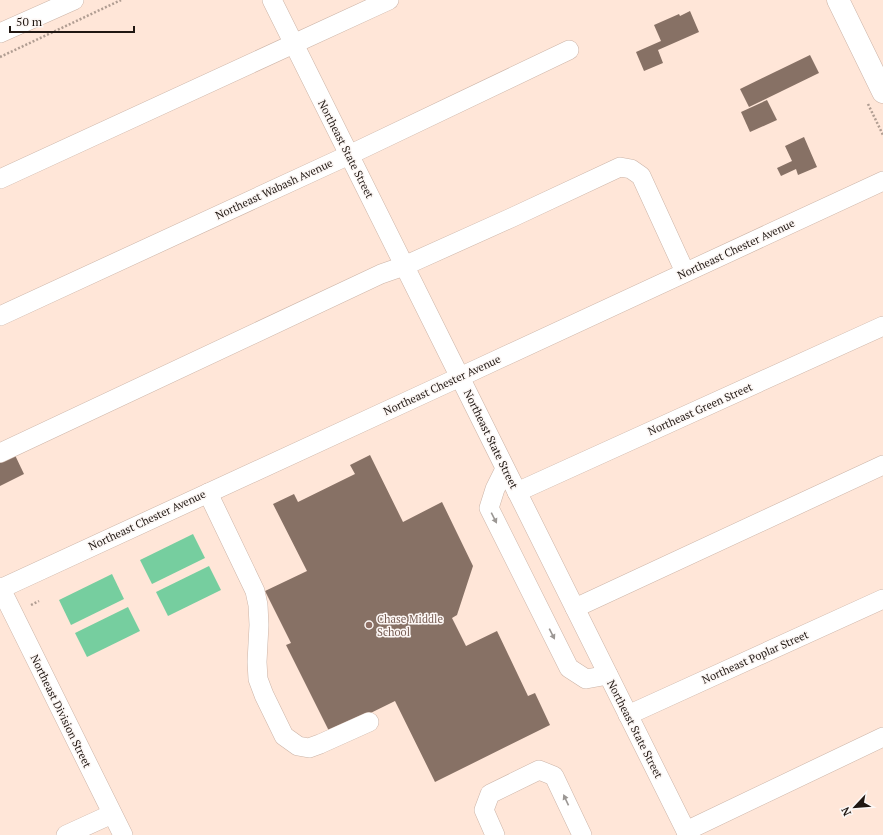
<svg xmlns="http://www.w3.org/2000/svg" width="883" height="835" viewBox="0 0 883 835" font-family="'PT Serif',serif">
	<style>
		.green { fill: #76ce9f }
		.building { fill: #877165 }
		.lines { fill: none; stroke-linecap: round; stroke-linejoin: round }
		.minor-casing { stroke: #ccb4a7; stroke-width: 20 }
		.major-casing { stroke: #ccb4a7; stroke-width: 23 }
		.path { stroke: #b09d92; stroke-width: 2.5; stroke-dasharray: 2 2; stroke-linecap: butt }
		.minor { stroke: #fff; stroke-width: 19 }
		.major { stroke: #fff; stroke-width: 22 }
		.oneway { fill: #9b9794 }
		.education-dot { fill: #8d6e63; stroke: #fcf7f5; stroke-width: 1.5 }
		.labels { text-anchor: middle; dominant-baseline: central; stroke-width: 3; stroke-linejoin: round; paint-order: stroke }
		.street-label { font-size: 11px; fill: #201712; stroke: #fcf7f5 }
		.education-label { font-size: 11px; fill: #785e54; stroke: #fcf7f5; text-anchor: start }
	</style>
	<rect width="100%" height="100%" fill="#ffe6d8"/>
	<!-- green -->
	<g class="green">
		<polygon points="193,534 205,558 152,584 140,560"/>
		<polygon points="209,566 221,590 168,616 156,592"/>
		<polygon points="112,574 124,599 71,625 59,600"/>
		<polygon points="128,607 140,631 87,657 75,633"/>
	</g>
	<!-- building -->
	<g class="building">
		<polygon points="690,11 699,32 658,50 663,63 644,71 636,52 661,41 654,25 679,14 680,16"/>
		<polygon points="810,55 819,73 749,107 740,89"/>
		<polygon points="767,100 777,120 750,132 741,112"/>
		<polygon points="804,137 817,167 798,175 796,169 781,176 777,168 792,161 785,146"/>
		<polygon points="13,451 24,474 0,486 0,457"/>
		<polygon points="370,455 403,522 442,502 473,566 457,615 452,618 466,646 497,631 528,696 535,693 550,725 435,782 395,701 330,733 286,645 291,643 265,591 307,571 273,504 294,494 298,502 355,474 350,465"/>
	</g>
	<g class="lines">
		<!-- minor casing -->
		<g class="minor-casing">
			<g id="minor">
				<polyline points="272,0 688,835"/>
				<polyline points="0,33 74,0"/>
				<polyline points="0,179 389,0"/>
				<polyline points="0,316 349,155 569,50"/>
				<polyline points="0,453 381,274 404,266 513,217 620,167 631,169 641,176 685,272"/>
				<polyline points="505,469 495,489 489,508 569,668 586,679 608,675"/>
				<polyline points="517,492 883,326"/>
				<polyline points="208,493 255,591 258,605 259,625 257,662 258,679 264,695 284,736 298,746 309,748 320,744 369,722"/>
				<polyline points="0,587 123,835"/>
				<polyline points="0,589 460,377 883,181"/>
				<polyline points="575,608 883,465"/>
				<polyline points="628,715 883,599"/>
				<polyline points="686,831 883,737"/>
				<polyline points="66,835 112,814"/>
				<polyline points="495,835 484,810 490,794 539,770 554,776 582,835"/>
			</g>
		</g>
		<!-- major casing -->
		<g class="major-casing">
			<polyline id="major" points="838,0 883,92"/>
		</g>
		<!-- path -->
		<g class="path">
			<polyline points="0,57 121,0"/>
			<polyline points="868,104 883,135"/>
			<polyline points="31,605 39,601"/>
		</g>
		<!-- minor -->
		<use href="#minor" class="minor"/>
		<!-- major -->
		<use href="#major" class="major"/>
	</g>
	<!-- one-way arrows -->
	<defs><path id="oneway-solid" d="M-6-.8H1V-3.2L6.5 0L1 3.2V.8H-6Z"/></defs>
	<g class="oneway">
		<use href="#oneway-solid" transform="translate(494 518) rotate(63)"/>
		<use href="#oneway-solid" transform="translate(552 634) rotate(63)"/>
		<use href="#oneway-solid" transform="translate(566 800) rotate(-115)"/>
	</g>
	<!-- markers -->
	<circle class="education-dot" cx="369" cy="625" r="4"/>
	<g class="labels">
		<!-- street labels -->
		<g class="street-label">
			<text transform="translate(346 149) rotate(63)">Northeast State Street</text>
			<text transform="translate(274 189) rotate(-25)">Northeast Wabash Avenue</text>
			<text transform="translate(736 249) rotate(-25)">Northeast Chester Avenue</text>
			<text transform="translate(442 385) rotate(-25)">Northeast Chester Avenue</text>
			<text transform="translate(700 409) rotate(-24)">Northeast Green Street</text>
			<text transform="translate(491 439) rotate(64)">Northeast State Street</text>
			<text transform="translate(147 520) rotate(-25)">Northeast Chester Avenue</text>
			<text transform="translate(755 657) rotate(-24)">Northeast Poplar Street</text>
			<text transform="translate(61 711) rotate(64)">Northeast Division Street</text>
			<text transform="translate(635 729) rotate(63)">Northeast State Street</text>
		</g>
		<!-- education labels -->
		<g class="education-label">
			<text x="377" y="619">Chase Middle<tspan x="377" dy="13">School</tspan></text>
		</g>
	</g>
	<!-- north arrow -->
	<g transform="translate(855 807) rotate(244)" stroke="#fcf7f5" stroke-width="3" paint-order="stroke">
	<path d="M0-3L7 15L0 10L-7 15Z" fill="#201712"/>
	<text y="-6" font-size="11" font-weight="bold" text-anchor="middle" fill="#201712">N</text>
	</g>
	<!-- scale -->
	<path d="M10 26v6h124v-6" fill="none" stroke="#201712" stroke-width="2"/>
	<text x="16" y="26" font-size="12" fill="#201712" stroke="#fcf7f5" stroke-width="3" paint-order="stroke">50 m</text>
</svg>
